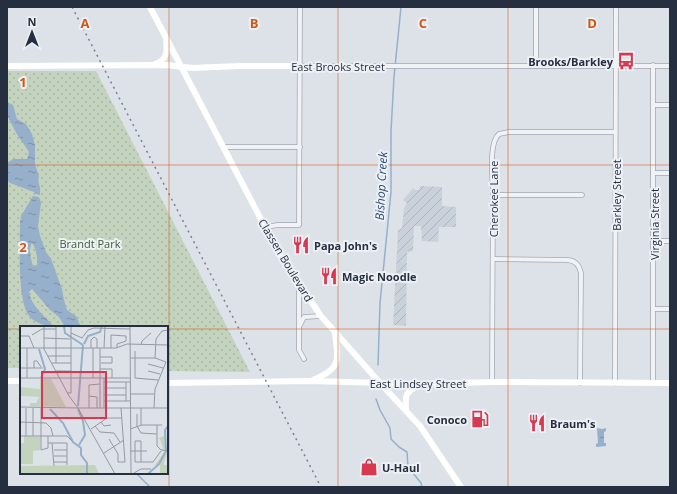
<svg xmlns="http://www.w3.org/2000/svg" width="677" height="494" viewBox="0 0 677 494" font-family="'Open Sans',sans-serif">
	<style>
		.industrial { fill: url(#industrial-furrows) }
		.grass { fill: url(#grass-dots) }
		.water { fill: url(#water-ripples); fill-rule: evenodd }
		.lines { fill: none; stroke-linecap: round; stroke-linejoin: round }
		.stream { stroke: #96b0cb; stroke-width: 1.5 }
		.street-casing { stroke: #a2a9b2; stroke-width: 5.5 }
		.street { stroke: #f0f2f6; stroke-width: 4 }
		.secondary { stroke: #fff; stroke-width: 6 }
		.rail { stroke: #768193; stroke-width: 1.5; stroke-dasharray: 2 4; stroke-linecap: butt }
		.grid { fill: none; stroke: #d55511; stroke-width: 1; stroke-opacity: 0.55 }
		.labels { text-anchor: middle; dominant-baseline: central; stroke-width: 4; stroke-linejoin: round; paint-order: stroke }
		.poi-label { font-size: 11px; font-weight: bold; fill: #262f40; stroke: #edf1f6; text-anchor: start }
		.street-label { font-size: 11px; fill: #262f40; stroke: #edf1f6 }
		.park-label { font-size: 11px; fill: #3a5d32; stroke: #edf1f6 }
		.water-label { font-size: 12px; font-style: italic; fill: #2d4e77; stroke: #edf1f6 }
		.inset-river { fill: none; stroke: #96b0cb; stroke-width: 2 }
		.inset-road { fill: none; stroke: #949aa5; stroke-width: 1 }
		.view { fill: #d73951; fill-opacity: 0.15; stroke: #d73951; stroke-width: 2 }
		.inset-edge { fill: none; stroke: #262f40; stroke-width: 2 }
		.grid-label { font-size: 13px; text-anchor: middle; font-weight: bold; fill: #d55511; stroke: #edf1f6; stroke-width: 4; stroke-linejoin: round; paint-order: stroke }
	</style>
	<defs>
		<pattern id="industrial-furrows" width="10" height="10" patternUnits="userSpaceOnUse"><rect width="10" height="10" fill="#cbd1da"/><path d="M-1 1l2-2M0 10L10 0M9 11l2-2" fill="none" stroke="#aeb4bc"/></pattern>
		<pattern id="grass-dots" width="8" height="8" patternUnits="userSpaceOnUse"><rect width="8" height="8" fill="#c3d3be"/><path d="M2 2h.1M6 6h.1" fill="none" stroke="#a7b5a4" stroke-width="1.8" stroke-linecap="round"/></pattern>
		<pattern id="water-ripples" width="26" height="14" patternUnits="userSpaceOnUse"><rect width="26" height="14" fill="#96b0cb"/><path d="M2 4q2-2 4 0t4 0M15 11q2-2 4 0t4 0" fill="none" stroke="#7a90a6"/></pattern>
	</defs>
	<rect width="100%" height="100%" fill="#dde2e8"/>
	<!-- industrial -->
	<polygon class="industrial" points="420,186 442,187 442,206 456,207 456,227 439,227 438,242 422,241 421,226 414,226 413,251 407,252 406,326 393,325 398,231 402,228 404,208 407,203 403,200 413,188 415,190 419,190"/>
	<!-- grass -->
	<polygon class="grass" points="7,71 96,71 250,372 167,371 167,327 21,327 21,368 7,368"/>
	<!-- water -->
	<g class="water">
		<path d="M 7,102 L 13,105 L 17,119 L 26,124 L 32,134 L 35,145 L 35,164 L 39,176 L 38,182 C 41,188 40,190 40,195 L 35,194 L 34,192 L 10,183 L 7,180 L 7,163 L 13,159 L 27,159 L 29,152 L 15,131 L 7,115 Z"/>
		<path d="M 33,196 L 39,197 L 41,203 L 38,226 L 40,236 L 46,252 L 51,259 L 62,289 L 64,300 L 67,310 L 76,316 L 81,327 L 65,327 L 59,317 L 50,310 L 32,289 L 29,292 C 31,306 46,317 54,327 C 47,327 33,322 29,316 C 17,300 20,244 20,222 L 21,216 ZM 32,243 C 36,248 38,259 37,265 L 33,266 C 31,259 28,249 32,243 Z"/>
		<polygon points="597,428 602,429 606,428 606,431 604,432 604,443 606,443 606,446 596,447 596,444 598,443"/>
	</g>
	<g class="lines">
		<!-- stream -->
		<g class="stream">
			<polyline points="378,365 380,303 391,192 391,131 394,77 401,7"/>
			<polyline points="376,399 380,410 390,428 391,439 399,447 407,452 408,467 421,483 422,487"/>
			<polyline points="136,473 150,487"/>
		</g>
		<!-- street casing -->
		<g class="street-casing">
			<g id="street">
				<polyline points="653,65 653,383"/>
				<polyline points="299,66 670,66"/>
				<polyline points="536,66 536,7"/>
				<polyline points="654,105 670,105"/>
				<polyline points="223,147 300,147"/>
				<polyline points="653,173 670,173"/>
				<polyline points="493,195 582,195"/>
				<polyline points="265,227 278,225 299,225 300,7"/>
				<polyline points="654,241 670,241"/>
				<path d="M 493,259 L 568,260 C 576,261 579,265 581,273 L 580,383"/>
				<polyline points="299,285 299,350 304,359"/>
				<polyline points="653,309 670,309"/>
				<polyline points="300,325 304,317 321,316"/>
				<path d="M 492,382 L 493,195 C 493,180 488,143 499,134 L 509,132 L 615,132"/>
				<polyline points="615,383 616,7"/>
			</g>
		</g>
		<!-- street -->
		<use href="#street" class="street"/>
		<!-- secondary -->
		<g class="secondary">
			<polyline points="150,7 265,227 282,259 321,316 380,383 420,426 461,487"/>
			<path d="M 155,64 C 166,60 168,53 166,42"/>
			<polyline points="7,66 167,65 192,68 239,66 299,66"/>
			<path d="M 313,380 C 342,368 338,361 335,333"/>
			<polyline points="7,381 21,381"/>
			<polyline points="167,383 310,381 422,384 492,382 670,383"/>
			<path d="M 406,411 C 405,394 405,392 420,385"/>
		</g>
		<!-- rail -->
		<polyline class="rail" points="72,7 321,487"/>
	</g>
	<!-- grid -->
	<path class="grid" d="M 169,7 L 169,487M 338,7 L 338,487M 508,7 L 508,487M 7,165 L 670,165M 7,329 L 21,329M 167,329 L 670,329"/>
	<!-- icons -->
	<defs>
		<g id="bus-bare" transform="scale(1.38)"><path d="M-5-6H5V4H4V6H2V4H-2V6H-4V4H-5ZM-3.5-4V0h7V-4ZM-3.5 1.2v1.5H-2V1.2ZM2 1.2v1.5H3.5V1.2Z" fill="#d73951" stroke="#edf1f6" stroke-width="2.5" paint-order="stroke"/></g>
		<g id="restaurant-bare" transform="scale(1.38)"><path d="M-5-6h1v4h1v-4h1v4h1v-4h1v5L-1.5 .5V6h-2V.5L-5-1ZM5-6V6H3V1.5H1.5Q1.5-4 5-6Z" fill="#d73951" stroke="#edf1f6" stroke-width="2.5" paint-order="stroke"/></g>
		<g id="fuel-bare" transform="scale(1.38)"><path d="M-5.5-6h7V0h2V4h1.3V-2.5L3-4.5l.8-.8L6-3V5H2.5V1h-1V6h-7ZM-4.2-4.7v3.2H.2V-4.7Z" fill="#d73951" stroke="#edf1f6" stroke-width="2.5" paint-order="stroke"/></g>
		<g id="shop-bare" transform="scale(1.38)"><path d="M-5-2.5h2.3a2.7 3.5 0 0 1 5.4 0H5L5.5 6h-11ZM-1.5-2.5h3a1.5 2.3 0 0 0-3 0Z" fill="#d73951" stroke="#edf1f6" stroke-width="2.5" paint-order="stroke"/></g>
	</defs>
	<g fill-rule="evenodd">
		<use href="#bus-bare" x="626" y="61"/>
		<use href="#restaurant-bare" x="301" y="245"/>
		<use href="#restaurant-bare" x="329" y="276"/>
		<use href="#fuel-bare" x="480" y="419"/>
		<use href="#restaurant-bare" x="537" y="423"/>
		<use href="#shop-bare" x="369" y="467"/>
	</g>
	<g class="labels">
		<!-- poi labels -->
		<g class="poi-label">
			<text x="613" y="61" text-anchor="end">Brooks/Barkley</text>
			<text x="314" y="245">Papa John's</text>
			<text x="342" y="276">Magic Noodle</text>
			<text x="467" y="419" text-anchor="end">Conoco</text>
			<text x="550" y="423">Braum's</text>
			<text x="382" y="467">U-Haul</text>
		</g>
		<!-- street labels -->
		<g class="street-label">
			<text x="338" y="66">East Brooks Street</text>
			<text transform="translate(616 195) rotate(-90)">Barkley Street</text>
			<text transform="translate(493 199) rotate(-90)">Cherokee Lane</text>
			<text transform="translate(654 224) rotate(-90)">Virginia Street</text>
			<text transform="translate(286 260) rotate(59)">Classen Boulevard</text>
			<text x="418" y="383">East Lindsey Street</text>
		</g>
		<!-- park labels -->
		<g class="park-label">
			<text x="90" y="243">Brandt Park</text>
		</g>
		<!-- water labels -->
		<g class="water-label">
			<text transform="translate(381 186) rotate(-87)">Bishop Creek</text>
		</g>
	</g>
	<!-- overview -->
	<g transform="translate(20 326)">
		<rect width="148" height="148" fill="#dde2e8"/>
		<path d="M 20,53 L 31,53 L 46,81 L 10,80 L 10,77 L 16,77 L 20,70 ZM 146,109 L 146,122 L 148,125 L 141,124 L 143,122 L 140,113 L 137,113 ZM 4,110 L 20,111 L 20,124 L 13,125 L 13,138 L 0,138 L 0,117 L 4,117 ZM 145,125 L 148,126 L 144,136 L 144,139 L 148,139 L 148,148 L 140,148 L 140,139 L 135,139 ZM 75,139 L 79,148 L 0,148 L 0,140 Z" fill="#c3d3be"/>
		<path d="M 0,61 L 20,63 L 20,71 L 0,70 Z" fill="#c3d3be"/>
		<path class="inset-river" d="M 44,0 L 45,7 L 63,19M 64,18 L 68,10 L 80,6 L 82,0M 19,23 L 25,43 L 21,52M 58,80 L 63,19M 30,83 L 43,97 L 53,116 L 61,122 L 61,129 L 67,137 L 67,148M 58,83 L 63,95 L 65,109 L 59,119M 128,148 L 139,138 L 146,125 L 145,104 L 148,100"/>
		<path class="inset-road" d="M 24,0 L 24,23 L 49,70 L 58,82 L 110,82M 110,0 L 111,148M 51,7 L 62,12 L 68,4 L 74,2 L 110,3M 12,9 L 22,3 L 36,3M 0,10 L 9,10 L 14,22M 24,12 L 50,13M 121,19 L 122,15 L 131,7M 0,22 L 96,22 L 107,18 L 148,19M 71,22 L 71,14 L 74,11 L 77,13 L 77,22M 84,22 L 85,1M 91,22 L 91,9 L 106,10 L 106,15 L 97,18 L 97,22M 115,25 L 115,52 L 138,54M 28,30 L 51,30M 80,31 L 92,31 L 92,37 L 81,37M 110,32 L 135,32 L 146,36M 135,32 L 136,13 L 142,5 L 148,4M 32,37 L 51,37M 36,37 L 36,0M 128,38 L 143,42M 0,42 L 23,42M 14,42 L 14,35 L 17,35 L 21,41M 80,43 L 92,43 L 92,52M 36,45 L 51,45M 128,45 L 140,48M 0,52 L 110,52M 7,52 L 7,22M 73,52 L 73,22M 84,52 L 84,82M 84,56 L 110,56M 84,62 L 106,62M 47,67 L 51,67 L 51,0M 110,68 L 134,68M 84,69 L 106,69M 69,70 L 77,71 L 77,82M 84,75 L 110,75M 106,75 L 106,56M 0,81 L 58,82 L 95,148M 21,82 L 21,124 L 28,122 L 28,110M 69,82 L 69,59 L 80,58M 80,82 L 80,22M 111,82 L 148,82M 121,82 L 121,99M 134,82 L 135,63 L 146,36M 117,88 L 117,100 L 121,107 L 137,108M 0,96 L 26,97 L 31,102 L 33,110M 81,96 L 84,100 L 91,99M 137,99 L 137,120 L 141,124 L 148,125M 75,100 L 80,106 L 94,107 L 100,116M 71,103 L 87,92 L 101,92M 110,103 L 122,99 L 142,99M 0,110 L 47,110 L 52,115M 6,110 L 6,82M 13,110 L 13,82M 89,113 L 98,128 L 98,136 L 105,136 L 101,82M 115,115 L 115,136 L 133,136 L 141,125M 115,115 L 121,115 L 121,136M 28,117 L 47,117 L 47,139M 32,117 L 34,140M 34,124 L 47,124M 110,125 L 127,125M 84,127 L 104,114M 34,130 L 47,130M 34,136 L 47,136M 114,147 L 121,143 L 131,143"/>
		<path class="view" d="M 22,46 L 86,46 L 86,92 L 22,92 Z"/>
		<rect width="148" height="148" class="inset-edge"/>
	</g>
	<g class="grid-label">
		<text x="85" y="28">A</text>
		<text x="254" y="28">B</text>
		<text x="423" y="28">C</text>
		<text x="592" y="28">D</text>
		<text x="23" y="87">1</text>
		<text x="23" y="252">2</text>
	</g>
	<!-- border -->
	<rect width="677" height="494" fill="none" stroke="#262f40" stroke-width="16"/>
	<!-- north arrow -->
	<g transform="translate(32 32)" stroke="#edf1f6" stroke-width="3" paint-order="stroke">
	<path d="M0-3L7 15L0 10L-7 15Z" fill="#262f40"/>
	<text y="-6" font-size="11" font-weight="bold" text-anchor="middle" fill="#262f40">N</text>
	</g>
</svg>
